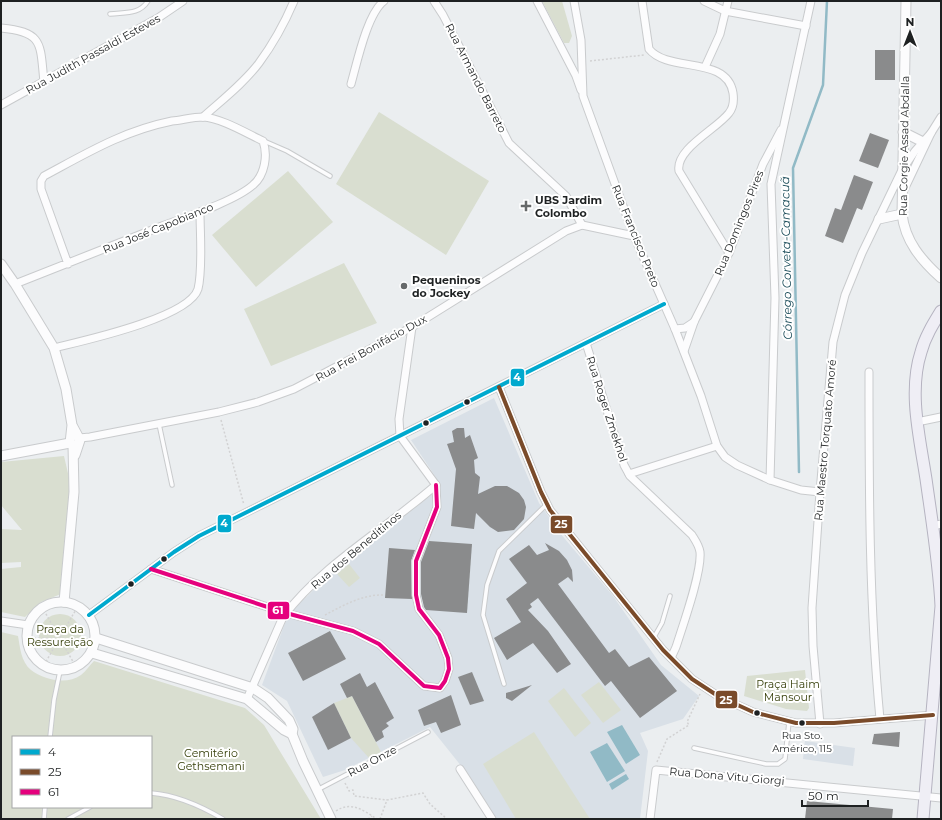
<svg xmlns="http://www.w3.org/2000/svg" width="942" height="820" viewBox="0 0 942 820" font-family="Montserrat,sans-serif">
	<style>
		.built { fill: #d9e0e7 }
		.green { fill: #d9ded0; fill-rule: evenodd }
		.water { fill: #91bac6 }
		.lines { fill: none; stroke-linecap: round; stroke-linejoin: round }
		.stream { stroke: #91bac6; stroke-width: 2.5 }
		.building { fill: #8a8b8c }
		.service-casing { stroke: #c9cbcd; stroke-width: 5.5 }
		.minor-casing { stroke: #c9cbcd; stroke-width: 9 }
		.tertiary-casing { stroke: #c9cbcd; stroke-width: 11 }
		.primary-casing { stroke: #b5b3c0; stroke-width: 13 }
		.path { stroke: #d2d2d3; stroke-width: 1.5; stroke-dasharray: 2 2; stroke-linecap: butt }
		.service { stroke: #fcfcfd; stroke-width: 3.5 }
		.minor { stroke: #fcfcfd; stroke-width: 7 }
		.tertiary { stroke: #fcfcfd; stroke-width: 9 }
		.primary { stroke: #efeef5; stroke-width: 11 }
		.bus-1-casing { stroke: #fff; stroke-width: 7 }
		.bus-2-casing { stroke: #fff; stroke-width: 7 }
		.bus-3-casing { stroke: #fff; stroke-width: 7 }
		.bus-1 { stroke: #00a9ce; stroke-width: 4 }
		.bus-2 { stroke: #7a4b2a; stroke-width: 4 }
		.bus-3 { stroke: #e5007d; stroke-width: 4 }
		.poi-dot { fill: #66696a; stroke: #fff; stroke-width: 1.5 }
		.bus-dot { fill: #1e2122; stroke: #fff; stroke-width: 1.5 }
		.labels { text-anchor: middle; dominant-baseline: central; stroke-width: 4; stroke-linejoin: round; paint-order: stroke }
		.bus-label { font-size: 10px; fill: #1e2122; stroke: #fff }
		.street-label { font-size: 11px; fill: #1e2122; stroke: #fff }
		.poi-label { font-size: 11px; font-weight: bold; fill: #1e2122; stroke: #fff; text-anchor: start }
		.park-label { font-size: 11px; fill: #363f0a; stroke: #fff }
		.water-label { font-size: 12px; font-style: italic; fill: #1b4c59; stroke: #fff }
		.line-badge { stroke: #fff; stroke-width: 1.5 }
		.badge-label { font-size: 11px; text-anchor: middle; font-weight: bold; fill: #fff }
	</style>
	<rect width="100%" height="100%" fill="#ebeef0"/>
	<!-- built -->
	<g class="built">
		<polygon points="494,398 539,503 560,533 613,596 661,665 699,696 683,719 640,733 648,751 640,819 497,819 462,767 430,727 345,770 323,777 287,701 262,685 288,615 330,574 439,489 437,479 411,440"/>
		<polygon points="805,741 855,748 853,766 803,759"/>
	</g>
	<!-- green -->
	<g class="green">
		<polygon points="542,1 562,1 572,36 569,43 564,43"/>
		<polygon points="379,112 489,181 446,255 336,184"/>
		<polygon points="288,171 333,222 256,287 212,235"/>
		<polygon points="344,263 377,323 271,366 244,309"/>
		<polygon points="64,456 70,482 61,594 41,602 25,617 1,612 1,569 21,567 21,562 1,563 1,529 22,530 1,505 1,462"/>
		<polygon points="349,564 360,578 349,587 337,574"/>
		<circle cx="60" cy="635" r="21"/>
		<path d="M 1,632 L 18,636 C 20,647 21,662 31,670 C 44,680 67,685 81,675 C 86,671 90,665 94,661 L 245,708 L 264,725 L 321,819 L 1,819 ZM 13,737 L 151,737 L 151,807 L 13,807 Z"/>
		<polygon points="805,670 809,708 807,711 786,709 744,696 747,676"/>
		<polygon points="599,682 621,710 603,723 581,695"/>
		<polygon points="564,688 591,723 575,737 548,701"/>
		<polygon points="352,696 381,752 369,758 351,738 334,703"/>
		<polygon points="534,732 590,819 516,819 483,764"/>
	</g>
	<!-- water -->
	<g class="water">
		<polygon points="622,725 640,755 626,764 607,732"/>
		<polygon points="607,743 625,771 607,782 590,752"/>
		<polygon points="626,774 629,779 612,790 609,784"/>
	</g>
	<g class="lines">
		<!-- stream -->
		<polyline class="stream" points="799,472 793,168 823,85 827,1"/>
	</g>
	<!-- building -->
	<g class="building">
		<rect x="875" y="50" width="20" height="30"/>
		<polygon points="870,133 889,140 878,168 859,161"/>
		<polygon points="854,175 873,182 862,210 857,208 843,243 825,236 835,208 841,210"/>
		<polygon points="457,428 464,428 465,438 470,435 478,458 474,460 475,473 480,477 478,494 495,486 507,486 519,493 524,500 526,507 524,519 514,530 498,532 490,527 476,513 474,529 451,526 456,469 447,444 454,442 452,431"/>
		<polygon points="429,541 472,544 467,613 426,610 424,607 421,594 421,562"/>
		<polygon points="545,543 559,551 567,560 572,570 573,582 568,577 558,584 609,653 615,649 629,667 649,657 677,691 640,718 611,681 605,686 538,598 530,604 532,607 528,610 548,631 571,664 557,673 533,643 507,660 494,638 521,622 506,599 527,583 509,559 529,545 537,555 549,550"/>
		<polygon points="389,548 415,550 411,561 412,599 385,598"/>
		<polygon points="330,631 346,659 303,681 288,653"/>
		<polygon points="472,672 484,701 470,705 458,677"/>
		<polygon points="360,673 367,687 375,682 394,718 386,723 389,726 382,731 384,737 376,742 352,696 347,698 340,684"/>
		<polygon points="532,685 512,701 506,698 506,693"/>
		<polygon points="451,695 461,725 441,733 436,722 424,726 418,710"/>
		<polygon points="334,703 351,738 328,750 312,717"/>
		<polygon points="900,732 899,747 872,744 874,734"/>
		<polygon points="807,801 893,809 892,819 805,819"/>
	</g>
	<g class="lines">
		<!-- service casing -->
		<g class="service-casing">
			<g id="service">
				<path d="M 110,14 C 125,12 139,15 148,1"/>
				<polyline points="264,141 287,151 330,176"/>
				<polyline points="159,424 172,485"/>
				<polyline points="654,637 662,623 670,596"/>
				<polyline points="504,684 483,615 487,585 499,551 547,504"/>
				<polyline points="50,737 54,700 60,671"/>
				<polyline points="694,748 766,764 778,764 785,759 789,722"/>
				<polyline points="317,790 428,732"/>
				<path d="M 151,793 C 177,795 201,806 223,819"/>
				<polyline points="44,819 45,807"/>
				<polyline points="68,819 90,807"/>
			</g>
		</g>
		<!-- minor casing -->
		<g class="minor-casing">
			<g id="minor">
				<polyline points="434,1 443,15 509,143 566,196 582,225"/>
				<polyline points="537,1 576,76 581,90"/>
				<polyline points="574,1 581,40 583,96 634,236 675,329 701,396 717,446 725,457 737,465 770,480 801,490 820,492"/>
				<path d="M 642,1 L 649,49 C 668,73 727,55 733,93 C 734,100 733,108 729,113 C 717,129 675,149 679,171 L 729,253"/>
				<polyline points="704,1 725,11 806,26"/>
				<path d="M 1,28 C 44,32 40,44 44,82"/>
				<polyline points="705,67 720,34 728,1"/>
				<path d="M 351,84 C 357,63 367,14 384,1"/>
				<polyline points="1,105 158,18 183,1"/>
				<path d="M 203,117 C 222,100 244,83 259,63 C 273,44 285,22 294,1"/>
				<polyline points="903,192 931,133 941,117"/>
				<path d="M 15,284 C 64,265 113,245 162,226 C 186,217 235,201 253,185 C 265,175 268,155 263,141 C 246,133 221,118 203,117 C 193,117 182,120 172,121 C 123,131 87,153 44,176 L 41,181 L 41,189 L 68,264"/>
				<polyline points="675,329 685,328 694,322"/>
				<path d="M 586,343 L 624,465 L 630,476 L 692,535 C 695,540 699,545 700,552 C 702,572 683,625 676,647 L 671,658"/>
				<path d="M 54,348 C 82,341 189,318 198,289 C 203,269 200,233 200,212"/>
				<polyline points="684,351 694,322 729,253 763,164 781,130"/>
				<path d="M 869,372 C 869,488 869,604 880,719"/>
				<polyline points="499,387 541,492 550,510 663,650 692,679 718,696 753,712 796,723 834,723 933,715"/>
				<polyline points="917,422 941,417"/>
				<polyline points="79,438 90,437 219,412 258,402 294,389 412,327 566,231 582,225 634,236"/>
				<polyline points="629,474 717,446"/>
				<polyline points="770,480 775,298 771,184 811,1"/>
				<polyline points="933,526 941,524"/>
				<polyline points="151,569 286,613 353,631 379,644 424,686 440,688 445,681 449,669 448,658 439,635 419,609 416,595 416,561 437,507 436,485"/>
				<polyline points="89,615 174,552 199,536 664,304"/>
				<polyline points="1,621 28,625"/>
				<path d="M 247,699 L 283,617 C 324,563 386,529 436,485 L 400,436 L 399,419 L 412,327"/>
				<polyline points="820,724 813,646 812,608 820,492 833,342 845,295 862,253 902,170 915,151 931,133"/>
				<polyline points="460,769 492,819"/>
				<polyline points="650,819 656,770 941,798"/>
			</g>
		</g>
		<!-- tertiary casing -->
		<g class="tertiary-casing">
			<g id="tertiary">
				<path d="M 906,1 L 902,214 C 905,241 921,260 941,278"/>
				<polyline points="903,132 923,142"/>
				<polyline points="879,219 902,214"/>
				<polyline points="1,264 15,284 54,348 66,389 72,425 70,443"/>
				<polyline points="73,427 80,440 75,455"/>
				<polyline points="1,456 70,443"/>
				<circle cx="61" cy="636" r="34"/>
				<polyline points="64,602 74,492 73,445"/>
				<polyline points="96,638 253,688 268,698 289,720 293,729 292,734 303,761 331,819"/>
				<polyline points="92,653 247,699 284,730 292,734"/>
			</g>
		</g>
		<!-- primary casing -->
		<g class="primary-casing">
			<path id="primary" d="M 923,819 L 941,606 C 939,564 932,522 926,479 C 920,439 908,392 921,352 C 925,337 933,324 941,311"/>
		</g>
		<!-- path -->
		<g class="path">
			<polyline points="590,61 644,55"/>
			<polyline points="221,420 244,505"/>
			<polyline points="42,607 76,667"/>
			<path d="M 325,615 C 344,605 363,594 385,595"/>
			<polyline points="26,638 88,639"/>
			<polyline points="44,665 78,606"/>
			<polyline points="657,762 667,739 689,725 687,722 700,694"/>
			<polyline points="345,783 349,791 353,790 354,796 387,800"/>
			<path d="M 336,811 C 351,801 363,810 377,819"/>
			<polyline points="368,819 372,816"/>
			<polyline points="380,819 387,800 423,793 430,804 447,819"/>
		</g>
		<!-- service -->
		<use href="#service" class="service"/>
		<!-- minor -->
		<use href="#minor" class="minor"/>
		<!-- tertiary -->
		<use href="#tertiary" class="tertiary"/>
		<!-- primary -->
		<use href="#primary" class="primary"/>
		<!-- bus-1 casing -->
		<g class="bus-1-casing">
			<polyline id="bus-1" points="89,615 174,552 199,536 664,304"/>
		</g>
		<!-- bus-2 casing -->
		<g class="bus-2-casing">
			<polyline id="bus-2" points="499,387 541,492 550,510 663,650 692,679 718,696 753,712 796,723 834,723 933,715"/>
		</g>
		<!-- bus-3 casing -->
		<g class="bus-3-casing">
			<polyline id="bus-3" points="151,569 286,613 353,631 379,644 424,686 440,688 445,681 449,669 448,658 439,635 419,609 416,595 416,561 437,507 436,485"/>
		</g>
		<!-- bus-1 -->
		<use href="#bus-1" class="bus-1"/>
		<!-- bus-2 -->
		<use href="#bus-2" class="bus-2"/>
		<!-- bus-3 -->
		<use href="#bus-3" class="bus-3"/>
	</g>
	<!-- markers -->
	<g class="poi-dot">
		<path d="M524 200h4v4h4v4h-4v4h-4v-4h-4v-4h4z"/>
		<circle cx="404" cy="286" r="4"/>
	</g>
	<g class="bus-dot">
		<circle cx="467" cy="402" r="3.5"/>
		<circle cx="426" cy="423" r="3.5"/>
		<circle cx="164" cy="559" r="3.5"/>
		<circle cx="131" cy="584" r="3.5"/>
		<circle cx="757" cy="713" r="3.5"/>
		<circle cx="802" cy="723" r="3.5"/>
	</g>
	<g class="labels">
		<!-- bus labels -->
		<g class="bus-label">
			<text x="802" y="735">Rua Sto.<tspan x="802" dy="13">Américo, 115</tspan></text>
		</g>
		<!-- street labels -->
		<g class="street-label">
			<text transform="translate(93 54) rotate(-29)">Rua Judith Passaldi Esteves</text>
			<text transform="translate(476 78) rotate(63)">Rua Armando Barreto</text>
			<text transform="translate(904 146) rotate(-89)">Rua Corgie Assad Abdalla</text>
			<text transform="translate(739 223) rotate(-68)">Rua Domingos Pires</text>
			<text transform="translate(158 228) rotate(-22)">Rua José Capobianco</text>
			<text transform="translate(636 236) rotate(68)">Rua Francisco Preto</text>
			<text transform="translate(371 348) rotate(-29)">Rua Frei Bonifácio Dux</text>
			<text transform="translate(607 409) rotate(72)">Rua Roger Zmekhol</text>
			<text transform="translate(825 440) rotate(-85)">Rua Maestro Torquato Amoré</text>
			<text transform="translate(356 550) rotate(-40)">Rua dos Beneditinos</text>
			<text transform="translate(372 761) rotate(-28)">Rua Onze</text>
			<text transform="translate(727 776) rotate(5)">Rua Dona Vitu Giorgi</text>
		</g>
		<!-- poi labels -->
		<g class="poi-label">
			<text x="535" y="200">UBS Jardim<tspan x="535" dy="13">Colombo</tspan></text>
			<text x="412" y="280">Pequeninos<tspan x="412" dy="13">do Jockey</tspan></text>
		</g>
		<!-- park labels -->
		<g class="park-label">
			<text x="60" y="629">Praça da<tspan x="60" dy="13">Ressureição</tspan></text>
			<text x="788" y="684">Praça Haim<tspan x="788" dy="13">Mansour</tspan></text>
			<text x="211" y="753">Cemitério<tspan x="211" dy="13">Gethsemani</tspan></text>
		</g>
		<!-- water labels -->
		<g class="water-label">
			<text transform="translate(786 258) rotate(-91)">Córrego Corveta-Camacuã</text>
		</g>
	</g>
	<g class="line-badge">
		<rect x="510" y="368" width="15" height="19" rx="4" fill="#00a9ce"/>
		<rect x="217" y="514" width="15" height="19" rx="4" fill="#00a9ce"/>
		<rect x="550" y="515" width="23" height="19" rx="4" fill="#7a4b2a"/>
		<rect x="267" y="601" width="23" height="19" rx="4" fill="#e5007d"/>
		<rect x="715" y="690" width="23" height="19" rx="4" fill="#7a4b2a"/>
	</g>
	<g class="badge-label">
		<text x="517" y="381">4</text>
		<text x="224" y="527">4</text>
		<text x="561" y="528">25</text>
		<text x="278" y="614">61</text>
		<text x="726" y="704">25</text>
	</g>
	<!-- border -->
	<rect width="942" height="820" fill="none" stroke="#1e2122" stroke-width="4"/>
	<!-- legend -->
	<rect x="12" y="736" width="140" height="72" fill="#ffffff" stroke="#a5a6a7"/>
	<rect x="20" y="749" width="20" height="6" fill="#00a9ce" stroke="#a5a6a7"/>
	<text x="48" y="756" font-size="12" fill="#1e2122">4</text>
	<rect x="20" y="769" width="20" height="6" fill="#7a4b2a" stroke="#a5a6a7"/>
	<text x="48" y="776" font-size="12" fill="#1e2122">25</text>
	<rect x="20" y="789" width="20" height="6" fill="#e5007d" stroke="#a5a6a7"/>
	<text x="48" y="796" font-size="12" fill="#1e2122">61</text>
	<!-- north arrow -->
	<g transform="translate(910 32)" stroke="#ffffff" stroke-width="3" paint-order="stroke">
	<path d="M0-3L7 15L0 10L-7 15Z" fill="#1e2122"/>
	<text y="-6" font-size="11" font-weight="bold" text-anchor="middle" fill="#1e2122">N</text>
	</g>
	<!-- scale -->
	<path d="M802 800v6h66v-6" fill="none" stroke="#1e2122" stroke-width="2"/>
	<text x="808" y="800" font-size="12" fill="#1e2122" stroke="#ffffff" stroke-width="3" paint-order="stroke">50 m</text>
</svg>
